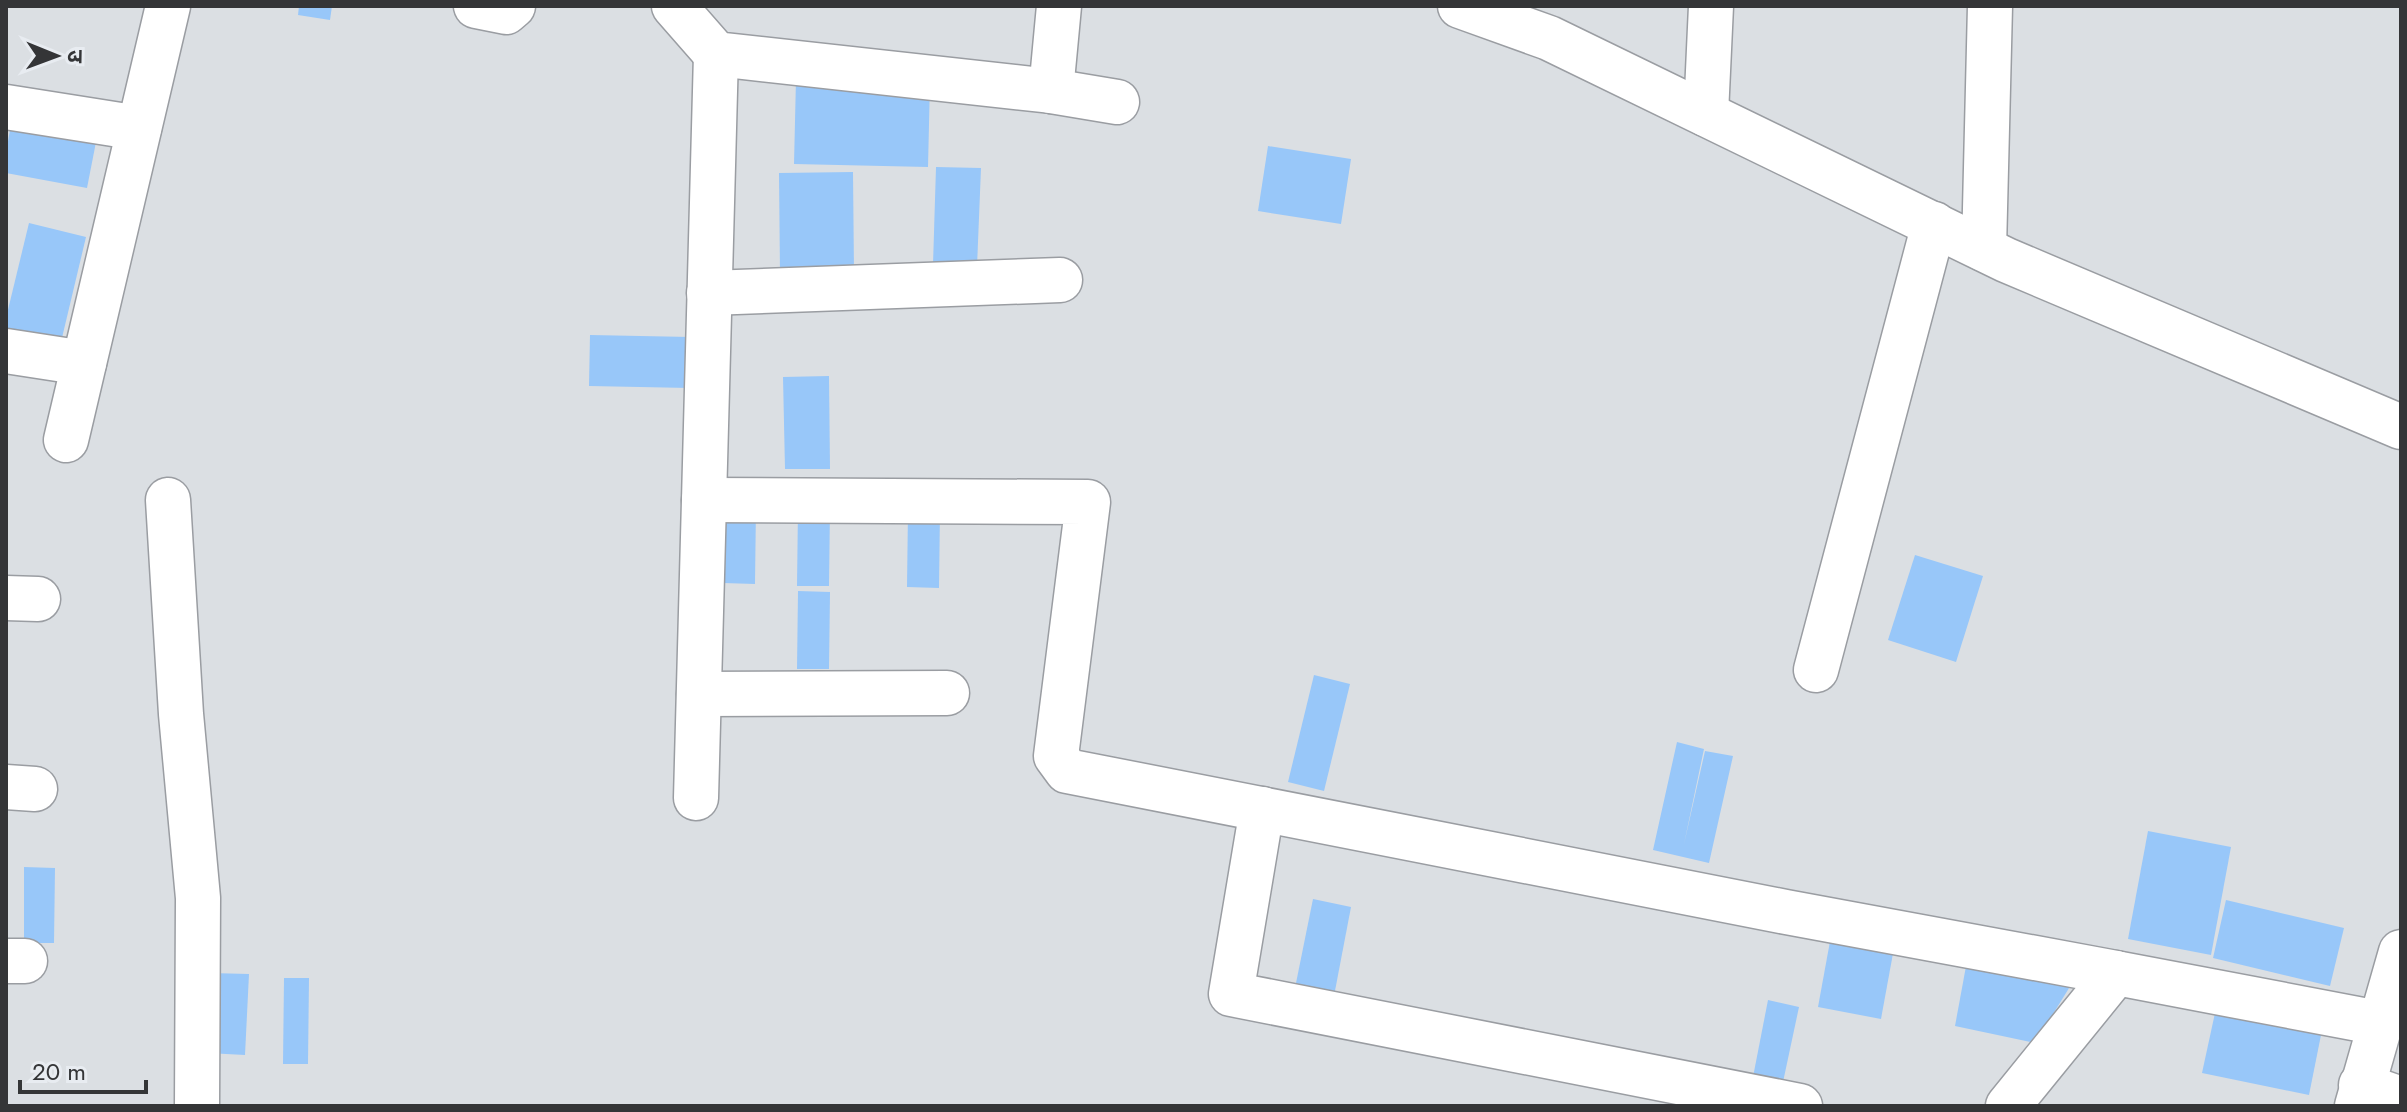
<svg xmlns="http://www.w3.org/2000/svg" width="2407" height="1112" viewBox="0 0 2407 1112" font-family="Jost,'Noto Sans Devanagari',sans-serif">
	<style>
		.building { fill: #98c7f9 }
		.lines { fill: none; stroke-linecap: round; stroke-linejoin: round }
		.street-casing { stroke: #9a9da2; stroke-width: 47 }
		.street { stroke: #fff; stroke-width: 44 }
	</style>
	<rect width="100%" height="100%" fill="#dbdfe3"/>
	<!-- building -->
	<g class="building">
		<polygon points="299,6 332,6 330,20 298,15"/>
		<polygon points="796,79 930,82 928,167 794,164"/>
		<polygon points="11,125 96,142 87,188 6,173 6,152"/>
		<polygon points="1268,146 1351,159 1341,224 1258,211"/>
		<polygon points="936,167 981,168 977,267 933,265"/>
		<polygon points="853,172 854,273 780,274 779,173"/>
		<polygon points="29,223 86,237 61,342 6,328 6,318"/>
		<polygon points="590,335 691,337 690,388 589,386"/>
		<polygon points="829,376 830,469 785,469 783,377"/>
		<polygon points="725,506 756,506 755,584 723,583"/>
		<polygon points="798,508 830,508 829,586 797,586"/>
		<polygon points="908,510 940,510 939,588 907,587"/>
		<polygon points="1915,555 1983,576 1956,662 1888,640"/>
		<polygon points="798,591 830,592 829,669 797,669"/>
		<polygon points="1314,675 1350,684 1324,791 1288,782"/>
		<polygon points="1677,742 1704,749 1684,844 1705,751 1733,756 1709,863 1653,850"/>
		<polygon points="2148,831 2231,847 2211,955 2128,939"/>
		<polygon points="24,867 55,868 54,943 24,943"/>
		<polygon points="1313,899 1351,907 1334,996 1295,988"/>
		<polygon points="2226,900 2344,928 2330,986 2213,958"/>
		<polygon points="1833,925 1896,937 1881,1019 1818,1007"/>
		<polygon points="1969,950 2079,972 2035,1043 1955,1026"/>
		<polygon points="210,973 249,974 245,1055 207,1053"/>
		<polygon points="284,978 309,978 308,1064 283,1064"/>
		<polygon points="1768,1000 1799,1007 1783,1082 1753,1077"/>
		<polygon points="2215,1013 2321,1035 2309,1095 2202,1073"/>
	</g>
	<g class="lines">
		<!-- street casing -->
		<g class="street-casing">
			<g id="street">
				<polyline points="476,6 506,12 513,6"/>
				<polyline points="674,6 716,54 1051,91 1117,102"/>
				<polyline points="1460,6 1549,38 2006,260 2401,427"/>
				<polyline points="1051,91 1059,6"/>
				<polyline points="6,107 139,128"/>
				<polyline points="1706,114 1711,6"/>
				<polyline points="1984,249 1990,6"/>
				<polyline points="709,293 1060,280"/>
				<polyline points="6,351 84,363"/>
				<polyline points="66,440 168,6"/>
				<polyline points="168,500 181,714 198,898 197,1106"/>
				<polyline points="704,500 1088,502 1056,756 1067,771 1786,912 2116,973 2008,1106"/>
				<polyline points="6,598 38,599"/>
				<polyline points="1816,670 1934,224"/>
				<polyline points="699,694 947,693"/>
				<polyline points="6,787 35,789"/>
				<polyline points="696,798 716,54"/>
				<polyline points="1262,809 1231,994 1800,1106"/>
				<polyline points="6,961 25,961"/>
				<polyline points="2116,973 2379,1023"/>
				<polyline points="2361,1085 2401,1099"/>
				<polyline points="2357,1106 2401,952"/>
			</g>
		</g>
		<!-- street -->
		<use href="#street" class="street"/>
	</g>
	<!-- border -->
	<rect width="2407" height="1112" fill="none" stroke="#343537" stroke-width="16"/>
	<!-- north arrow -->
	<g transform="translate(56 56) rotate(91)" stroke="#e8ecf1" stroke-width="6" paint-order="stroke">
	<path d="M0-6L14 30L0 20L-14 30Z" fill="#343537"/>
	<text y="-12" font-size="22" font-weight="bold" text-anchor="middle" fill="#343537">उ</text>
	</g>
	<!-- scale -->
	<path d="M20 1080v12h126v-12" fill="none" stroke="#343537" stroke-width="4"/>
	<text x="32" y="1080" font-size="24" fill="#343537" stroke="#e8ecf1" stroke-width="6" paint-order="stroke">20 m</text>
</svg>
